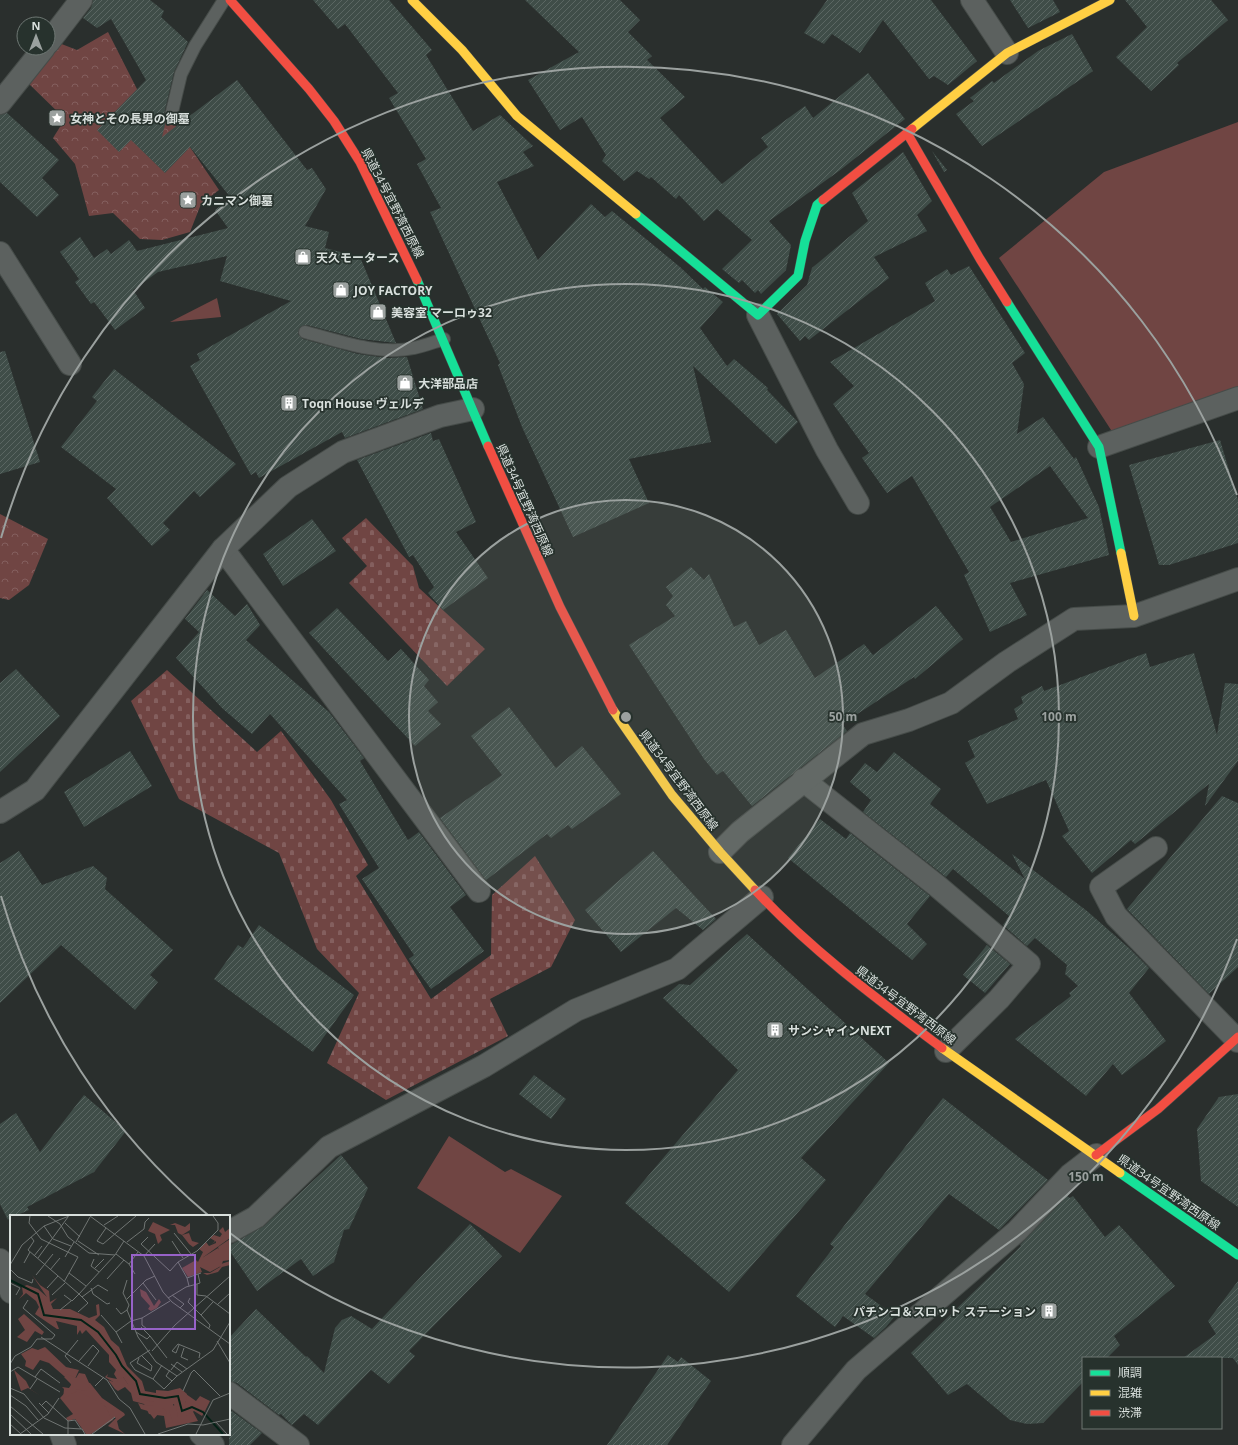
<svg xmlns="http://www.w3.org/2000/svg" width="1238" height="1445" viewBox="0 0 1238 1445" font-family="'Open Sans','Noto Sans JP',sans-serif">
	<style>
		.green { fill: #704543 }
		.forest { fill: url(#forest-crowns) }
		.cemetery { fill: url(#cemetery-stones) }
		.building { fill: url(#building-hatch); fill-rule: evenodd }
		.lines { fill: none; stroke-linecap: round; stroke-linejoin: round }
		.lane-casing { stroke: #464c49; stroke-width: 14 }
		.street-casing { stroke: #464c49; stroke-width: 24 }
		.fast-casing { stroke: #464c49; stroke-width: 10 }
		.slow-casing { stroke: #464c49; stroke-width: 10 }
		.jam-casing { stroke: #464c49; stroke-width: 10 }
		.lane { stroke: #5c615f; stroke-width: 12 }
		.street { stroke: #5c615f; stroke-width: 22 }
		.fast { stroke: #16e098; stroke-width: 9 }
		.slow { stroke: #ffcf43; stroke-width: 9 }
		.jam { stroke: #f24e42; stroke-width: 9 }
		.ring { fill: none; stroke: #9ba19f; stroke-width: 2 }
		.labels { text-anchor: middle; dominant-baseline: central; stroke-width: 3.5; stroke-linejoin: round; paint-order: stroke }
		.poi-label { font-size: 12px; font-weight: bold; fill: #d8dfdc; stroke: #27322d; text-anchor: start }
		.street-label { font-size: 12px; fill: #d8dfdc; stroke: #27322d }
		.inset-river { fill: none; stroke: #042116; stroke-width: 2 }
		.inset-road { fill: none; stroke: #707573; stroke-width: 1 }
		.view { fill: #9762c8; fill-opacity: 0.15; stroke: #9762c8; stroke-width: 2 }
		.inset-edge { fill: none; stroke: #d8dfdc; stroke-width: 2 }
		.centre { fill: #9ba19f; stroke: #27322d; stroke-width: 2 }
		.ring-label { font-size: 12px; text-anchor: middle; font-weight: bold; fill: #9ba19f; stroke: #27322d; stroke-width: 3.5; stroke-linejoin: round; paint-order: stroke }
	</style>
	<defs>
		<pattern id="forest-crowns" width="20" height="18" patternUnits="userSpaceOnUse"><rect width="20" height="18" fill="#704543"/><path d="M2 6a3 3 0 1 1 6 0M12 15a3 3 0 1 1 6 0" fill="none" stroke="#845f5e"/></pattern>
		<pattern id="cemetery-stones" width="16" height="16" patternUnits="userSpaceOnUse"><rect width="16" height="16" fill="#704543"/><path d="M2 7V4a2 2 0 0 1 4 0v3zM10 15v-3a2 2 0 0 1 4 0v3z" fill="#845f5e"/></pattern>
		<pattern id="building-hatch" width="6" height="6" patternUnits="userSpaceOnUse"><rect width="6" height="6" fill="#3f4d48"/><path d="M-1 1l2-2M0 6l6-6M5 7l2-2" fill="none" stroke="#5a6662"/></pattern>
	</defs>
	<rect width="100%" height="100%" fill="#2a2f2d"/>
	<!-- green -->
	<g class="green">
		<polygon points="1238,122 1238,391 1113,433 999,258 1104,172"/>
		<polygon points="217,298 221,317 170,322"/>
		<polygon points="449,1136 505,1172 511,1169 562,1196 520,1253 417,1188"/>
	</g>
	<!-- forest -->
	<g class="forest">
		<polygon points="108,32 139,93 175,125 219,190 201,204 190,232 162,240 140,239 113,213 89,216 75,164 53,138 65,119 27,82 59,43 77,50"/>
		<polygon points="0,514 48,539 29,585 9,600 0,598"/>
	</g>
	<!-- cemetery -->
	<g class="cemetery">
		<polygon points="366,518 413,566 419,588 485,649 447,686 349,583 367,566 342,538"/>
		<polygon points="167,670 257,752 281,731 331,800 368,865 356,876 431,999 491,955 492,895 535,856 575,920 551,967 490,999 508,1036 386,1100 327,1063 359,993 317,949 279,853 179,799 131,701"/>
	</g>
	<!-- building -->
	<g class="building">
		<polygon points="93,0 150,0 164,11 161,17 188,42 174,72 164,114 166,121 162,137 237,80 307,170 312,168 326,189 305,226 329,232 325,248 360,257 396,343 361,339 307,325 300,327 298,334 303,339 358,354 387,358 407,357 423,409 345,438 342,432 259,478 256,472 251,475 190,366 200,360 197,354 291,301 220,281 227,256 158,272 133,290 145,308 115,330 94,302 91,304 75,282 79,279 60,252 80,237 94,258 107,249 111,254 129,240 137,251 228,228 215,210 231,198 190,147 165,173 131,140 119,152 97,130 146,80 111,19 97,28 83,18 91,8"/>
		<polygon points="313,0 389,0 432,50 426,55 473,131 500,115 533,146 523,152 534,166 497,182 538,260 591,204 605,217 612,211 680,267 703,289 705,287 723,302 700,328 727,366 734,359 768,388 767,390 798,422 776,444 693,366 711,442 629,459 649,503 573,537 522,427 498,365 500,363 430,212 441,208 417,164 426,159 389,98 398,93 345,24 338,29"/>
		<polygon points="525,0 620,0 640,20 628,32 652,56 647,60 685,97 660,118 722,184 768,147 761,138 805,106 813,118 868,73 905,119 839,171 769,221 791,245 786,270 761,294 758,290 755,293 742,280 739,283 722,269 752,240 717,209 704,221 679,195 676,199 651,177 649,179 637,171 624,181 602,161 606,155 582,117 560,130 528,80 579,52"/>
		<polygon points="827,0 931,0 977,61 948,85 934,76 929,79 883,20 860,53 832,34 824,44 804,33"/>
		<polygon points="1010,0 1053,0 1060,12 1028,28"/>
		<polygon points="1125,0 1211,0 1228,20 1177,63 1179,65 1151,91 1116,57 1147,27"/>
		<polygon points="1072,34 1093,71 982,146 956,114 974,101 970,98 992,81 994,83 1038,51"/>
		<polygon points="7,113 59,160 42,178 59,195 37,217 0,182 0,115"/>
		<polygon points="932,151 947,170 944,172"/>
		<polygon points="903,152 932,201 917,215 927,231 874,257 889,278 809,340 805,336 800,341 777,314 807,285 812,268 868,221 852,193"/>
		<path d="M 969,266 L 1025,353 L 1012,363 L 1024,384 L 1017,434 L 1043,417 L 1074,459 L 1076,457 L 1099,507 L 1109,555 L 1010,583 L 1027,615 L 990,632 L 964,575 L 969,572 L 912,476 L 887,493 L 862,458 L 869,453 L 833,404 L 854,386 L 830,362 L 935,301 L 925,283 L 947,269 L 951,275 ZM 1050,466 L 1088,518 L 1011,542 L 990,507 Z"/>
		<polygon points="5,351 40,462 0,474 0,352"/>
		<polygon points="114,369 236,464 200,497 194,491 163,523 170,530 152,546 107,498 116,489 61,447 97,401 92,397"/>
		<polygon points="431,433 433,441 439,439 476,522 456,532 488,578 443,610 428,593 434,587 413,555 409,557 357,460"/>
		<polygon points="1220,440 1238,500 1238,543 1169,565 1159,565 1129,465"/>
		<polygon points="312,519 336,551 283,586 263,554"/>
		<polygon points="691,567 704,580 709,574 734,627 746,621 759,645 786,630 815,678 864,644 873,655 936,606 963,639 915,679 914,677 842,724 847,731 752,806 723,771 717,775 704,759 629,645 675,616 666,605 673,596 666,587"/>
		<polygon points="207,590 235,616 247,604 260,625 246,640 329,712 364,758 360,761 408,840 419,832 466,895 450,907 484,951 431,989 409,959 414,955 362,879 379,868 339,804 347,800 270,714 252,734 222,708 176,658 199,632 185,619"/>
		<polygon points="337,608 388,661 401,649 429,680 424,686 438,702 428,711 441,724 415,746 309,633"/>
		<polygon points="1146,653 1150,667 1194,653 1217,735 1225,683 1238,684 1238,761 1205,806 1209,784 1135,844 1131,840 1092,873 1062,836 1069,831 1046,780 987,804 965,763 975,757 968,741 1018,719 1014,709 1023,703 1021,697 1042,686 1044,691"/>
		<polygon points="16,669 60,716 0,772 0,683"/>
		<polygon points="509,707 556,768 582,746 621,794 572,829 568,825 551,838 547,834 486,880 440,818 502,775 471,736"/>
		<polygon points="130,751 152,786 84,827 64,792"/>
		<polygon points="894,752 941,789 930,804 1025,879 1012,854 1087,911 1129,948 1149,968 1129,993 1166,1041 1122,1075 1113,1064 1086,1096 1015,1039 1071,996 1069,993 1078,986 1065,974 1067,965 1035,938 1027,946 1003,925 1009,916 953,869 946,877 863,812 871,800 850,782 865,763 877,772"/>
		<polygon points="1222,796 1238,803 1238,967 1209,994 1127,909"/>
		<polygon points="820,819 846,839 850,833 930,896 907,924 927,944 912,960 788,858"/>
		<polygon points="19,851 42,885 93,866 107,878 105,889 173,950 150,975 158,982 135,1010 61,945 0,1003 0,863"/>
		<polygon points="653,851 716,919 703,930 676,908 621,952 585,910"/>
		<polygon points="259,925 354,995 313,1052 214,979 238,945 243,948"/>
		<polygon points="747,934 889,1063 801,1158 826,1180 729,1292 625,1203 738,1070 663,998 679,984 690,985"/>
		<polygon points="987,945 1010,964 985,993 963,975"/>
		<polygon points="534,1075 566,1099 551,1119 519,1094"/>
		<polygon points="1238,1094 1238,1207 1201,1181 1197,1129 1219,1097"/>
		<polygon points="84,1095 126,1131 94,1172 27,1207 29,1210 15,1216 11,1216 8,1220 0,1204 0,1124 16,1113 40,1152"/>
		<polygon points="943,1098 1048,1180 999,1230 949,1194 865,1294 895,1316 886,1327 874,1338 843,1316 835,1327 796,1296 834,1247 830,1244"/>
		<polygon points="341,1155 368,1188 349,1229 344,1230 334,1262 313,1276 301,1259 257,1291 229,1250 229,1246 264,1226"/>
		<polygon points="1067,1196 1070,1198 1073,1196 1105,1237 1119,1225 1175,1286 1114,1336 1120,1345 1107,1358 1083,1358 1083,1382 1043,1423 1027,1424 1010,1420 967,1384 948,1395 911,1353 1021,1246 1020,1245"/>
		<polygon points="470,1224 502,1256 409,1351 415,1356 389,1384 371,1370 318,1425 304,1414 292,1425 281,1414 279,1415 237,1383 229,1381 229,1338 256,1309 306,1357 307,1356 324,1373 335,1328 342,1320 351,1316 372,1329"/>
		<polygon points="1238,1281 1238,1365 1233,1358 1183,1358 1216,1334 1208,1321"/>
		<polygon points="668,1355 678,1362 681,1357 711,1381 667,1445 607,1445"/>
		<polygon points="229,1409 262,1433 250,1445 229,1445"/>
	</g>
	<g class="lines">
		<!-- lane casing -->
		<g class="lane-casing">
			<g id="lane">
				<polyline points="171,116 181,74 195,46 224,0"/>
				<path d="M 305,332 C 338,341 380,356 414,348 C 424,346 434,342 444,339"/>
			</g>
		</g>
		<!-- street casing -->
		<g class="street-casing">
			<g id="street">
				<polyline points="972,0 1007,53"/>
				<polyline points="48,43 81,0"/>
				<polyline points="0,103 44,48"/>
				<polyline points="0,253 70,364"/>
				<polyline points="758,315 827,450 858,503"/>
				<polyline points="1099,447 1238,398"/>
				<polyline points="223,549 479,891"/>
				<polyline points="803,780 936,885 1029,964 999,999 946,1051"/>
				<polyline points="0,812 35,790 223,549 288,487 343,452 440,416 473,409"/>
				<polyline points="1156,848 1101,887 1116,916 1238,1041"/>
				<polyline points="720,852 740,832 863,734 909,720 951,703 1007,662 1074,619 1134,616 1238,579"/>
				<polyline points="229,1232 256,1217 329,1147 484,1066 576,1010 677,969 762,897"/>
				<polyline points="0,1260 11,1292"/>
				<polyline points="229,1393 298,1445"/>
				<polyline points="61,1434 65,1445"/>
				<polyline points="201,1434 213,1445"/>
				<polyline points="793,1445 856,1370 1017,1231 1070,1175 1096,1155"/>
			</g>
		</g>
		<!-- fast casing -->
		<g class="fast-casing">
			<g id="fast">
				<polyline points="636,214 758,315 798,276 805,241 817,205 823,200"/>
				<polyline points="417,280 488,446"/>
				<polyline points="1007,302 1099,447 1121,553"/>
				<polyline points="1120,1173 1238,1255"/>
			</g>
		</g>
		<!-- slow casing -->
		<g class="slow-casing">
			<g id="slow">
				<polyline points="412,0 462,50 517,116 636,214"/>
				<polyline points="912,129 1007,53 1110,0"/>
				<polyline points="1121,553 1134,616"/>
				<polyline points="613,710 672,795 720,852 755,890"/>
				<polyline points="942,1048 1120,1173"/>
			</g>
		</g>
		<!-- jam casing -->
		<g class="jam-casing">
			<g id="jam">
				<polyline points="230,0 309,89 334,121 360,162 417,280"/>
				<polyline points="912,129 907,133 980,259 1007,302"/>
				<polyline points="823,200 907,133"/>
				<polyline points="488,446 560,607 613,710"/>
				<path d="M 755,890 C 811,950 877,999 942,1048"/>
				<polyline points="1096,1155 1158,1109 1238,1037"/>
			</g>
		</g>
		<!-- lane -->
		<use href="#lane" class="lane"/>
		<!-- street -->
		<use href="#street" class="street"/>
		<!-- fast -->
		<use href="#fast" class="fast"/>
		<!-- slow -->
		<use href="#slow" class="slow"/>
		<!-- jam -->
		<use href="#jam" class="jam"/>
	</g>
	<!-- distance rings -->
	<circle cx="626" cy="717" r="217" fill="#9ba19f" fill-opacity=".12"/>
	<g class="ring">
		<circle cx="626" cy="717" r="217"/>
		<circle cx="626" cy="717" r="433"/>
		<path d="M1237 939A650 650 0 0 1 230 1233M208 1215A650 650 0 0 1 1 896M1 538A650 650 0 0 1 1237 495"/>
	</g>
	<!-- icons -->
	<defs>
		<g id="sight-square" transform="scale(0.9)"><rect x="-9" y="-9" width="18" height="18" rx="4" fill="#9ba19f" stroke="#27322d"/><path d="M0-6L1.8-2.2L6-1.7L2.9 1.2L3.7 5.4L0 3.3L-3.7 5.4L-2.9 1.2L-6-1.7L-1.8-2.2Z" fill="#fff"/></g>
		<g id="shop-square" transform="scale(0.9)"><rect x="-9" y="-9" width="18" height="18" rx="4" fill="#9ba19f" stroke="#27322d"/><path d="M-5-2.5h2.3a2.7 3.5 0 0 1 5.4 0H5L5.5 6h-11ZM-1.5-2.5h3a1.5 2.3 0 0 0-3 0Z" fill="#fff"/></g>
		<g id="building-square" transform="scale(0.9)"><rect x="-9" y="-9" width="18" height="18" rx="4" fill="#9ba19f" stroke="#27322d"/><path d="M-4-6H4V6H1V3H-1V6H-4ZM-2.5-4.3h1.7v1.8h-1.7ZM.8-4.3h1.7v1.8H.8ZM-2.5-1h1.7V.8h-1.7ZM.8-1h1.7V.8H.8Z" fill="#fff"/></g>
	</defs>
	<g fill-rule="evenodd">
		<use href="#sight-square" x="57" y="118"/>
		<use href="#sight-square" x="188" y="200"/>
		<use href="#shop-square" x="303" y="257"/>
		<use href="#shop-square" x="341" y="290"/>
		<use href="#shop-square" x="378" y="312"/>
		<use href="#shop-square" x="405" y="383"/>
		<use href="#building-square" x="289" y="403"/>
		<use href="#building-square" x="775" y="1030"/>
		<use href="#building-square" x="1049" y="1311"/>
	</g>
	<g class="labels">
		<!-- poi labels -->
		<g class="poi-label">
			<text x="70" y="118">女神とその長男の御墓</text>
			<text x="201" y="200">カニマン御墓</text>
			<text x="316" y="257">天久モータース</text>
			<text x="354" y="290">JOY FACTORY</text>
			<text x="391" y="312">美容室 マーロゥ32</text>
			<text x="418" y="383">大洋部品店</text>
			<text x="302" y="403">Toqn House ヴェルデ</text>
			<text x="788" y="1030">サンシャインNEXT</text>
			<text x="1036" y="1311" text-anchor="end">パチンコ＆スロット ステーション</text>
		</g>
		<!-- street labels -->
		<g class="street-label">
			<text transform="translate(393 203) rotate(63)">県道34号宜野湾西原線</text>
			<text transform="translate(525 500) rotate(66)">県道34号宜野湾西原線</text>
			<text transform="translate(679 780) rotate(53)">県道34号宜野湾西原線</text>
			<text transform="translate(906 1005) rotate(37)">県道34号宜野湾西原線</text>
			<text transform="translate(1169 1192) rotate(35)">県道34号宜野湾西原線</text>
		</g>
	</g>
	<!-- overview -->
	<g transform="translate(10 1215)">
		<rect width="220" height="220" fill="#2a2f2d"/>
		<path d="M 213,12 L 215,17 L 220,13 L 220,23 L 192,43 L 208,33 L 209,35 L 208,32 L 220,24 L 220,45 L 213,46 L 211,51 L 200,57 L 190,52 L 192,57 L 178,62 L 172,53 L 186,45 L 188,47 L 193,37 L 189,34 L 196,27 L 199,31 L 206,28 L 206,26 L 202,29 L 205,26 L 200,23 L 204,20 L 210,22 L 212,19 L 209,16 ZM 110,157 L 118,169 L 143,186 L 161,191 L 176,187 L 176,179 L 186,186 L 190,181 L 200,186 L 195,196 L 180,191 L 188,206 L 156,213 L 154,201 L 139,199 L 134,189 L 123,186 L 121,178 L 115,172 L 108,176 L 105,174 L 98,165 L 104,167 L 110,163 ZM 66,166 L 105,199 L 103,205 L 81,219 L 76,219 L 65,204 L 58,206 L 56,203 L 63,199 L 50,183 Z" fill="#704543"/>
		<path d="M 143,7 L 160,15 L 150,20 L 152,25 L 148,29 L 145,19 L 138,16 ZM 165,8 L 175,12 L 180,8 L 180,15 L 172,20 L 168,18 L 165,10 L 160,10 ZM 220,46 L 220,50 L 212,52 L 208,57 L 197,60 L 193,58 L 200,58 L 210,52 L 211,49 ZM 22,60 L 30,70 L 39,76 L 40,87 L 47,83 L 41,89 L 43,94 L 60,94 L 79,103 L 87,100 L 86,90 L 89,89 L 90,100 L 85,105 L 94,112 L 101,125 L 109,132 L 117,151 L 132,166 L 135,176 L 146,178 L 146,175 L 158,176 L 170,173 L 177,179 L 175,193 L 182,191 L 195,196 L 192,201 L 184,196 L 175,202 L 168,202 L 166,191 L 163,189 L 163,195 L 159,195 L 163,207 L 156,210 L 155,202 L 157,197 L 153,193 L 144,204 L 138,196 L 131,194 L 128,188 L 139,191 L 144,190 L 144,187 L 127,183 L 113,162 L 105,168 L 95,162 L 98,159 L 97,162 L 107,164 L 104,159 L 106,155 L 99,147 L 99,140 L 76,115 L 72,119 L 70,115 L 67,120 L 67,111 L 46,106 L 49,114 L 47,114 L 25,99 L 29,92 L 26,86 L 16,78 L 9,84 L 13,79 L 12,72 L 17,70 L 28,74 L 37,82 ZM 14,99 L 34,117 L 32,120 L 25,116 L 17,127 L 7,122 L 15,115 L 8,104 ZM 35,132 L 56,152 L 69,155 L 65,164 L 54,161 L 39,148 L 30,145 L 23,155 L 15,151 L 16,146 L 11,139 L 22,133 L 28,135 ZM 4,155 L 16,166 L 20,174 L 31,181 L 18,173 L 11,176 ZM 60,165 L 80,168 L 92,183 L 114,198 L 115,200 L 107,206 L 109,214 L 115,219 L 98,211 L 106,203 L 100,201 L 96,192 L 87,186 L 67,176 L 53,184 L 54,174 L 52,172 L 59,173 L 61,170 Z" fill="#704543"/>
		<path d="M 179,18 L 182,26 L 189,28 L 183,32 L 179,29 L 172,20 ZM 130,74 L 136,77 L 144,91 L 149,84 L 151,87 L 147,93 L 141,96 L 138,94 L 140,91 L 131,81 ZM 69,158 L 75,159 L 80,170 L 76,176 L 66,174 L 54,162 L 57,159 L 66,163 Z" fill="#704543"/>
		<path class="inset-river" d="M 0,65 L 28,79 L 34,100 L 71,105 L 88,117 L 106,140 L 112,151 L 126,166 L 130,179 L 155,183 L 168,181 L 172,196 L 182,192 L 193,197 L 213,219"/>
		<path class="inset-road" d="M 20,1 L 19,8 L 31,24 L 68,42 L 54,67M 38,1 L 50,9 L 58,22 L 79,38 L 105,40M 80,1 L 134,41 L 153,77 L 162,87 L 220,129M 55,8 L 70,22M 94,10 L 108,1M 34,11 L 43,24 L 61,31M 96,13 L 87,26 L 93,29 L 126,1M 164,18 L 181,39M 21,22 L 24,26 L 18,35 L 69,79 L 105,40 L 114,26M 138,22 L 131,29 L 160,56 L 168,47M 68,26 L 89,40M 162,26 L 173,43M 66,27 L 80,2M 117,27 L 134,14 L 135,7 L 139,3M 106,39 L 119,49 L 125,59M 24,41 L 32,31M 134,41 L 145,29M 55,42 L 64,27M 28,43 L 58,2M 84,44 L 81,51 L 89,57M 14,48 L 20,37M 119,49 L 128,37M 0,50 L 12,30 L 34,11 L 59,1M 85,53 L 94,44M 0,54 L 8,62 L 22,68 L 23,64M 40,55 L 50,43M 59,58 L 76,71M 26,60 L 43,39M 177,63 L 191,58M 97,64 L 114,45M 117,65 L 113,78 L 119,90 L 117,95 L 128,122 L 146,147 L 167,161 L 203,135 L 220,107M 0,68 L 10,73 L 6,80M 133,68 L 146,85M 187,69 L 190,68 L 188,59M 179,71 L 177,63 L 168,47 L 187,36 L 208,15 L 208,8 L 203,1M 37,73 L 48,61M 81,73 L 83,79 L 97,89 L 100,88M 42,80 L 55,68M 54,80 L 62,86 L 69,79 L 78,88 L 68,97M 162,80 L 174,89 L 170,93M 72,82 L 88,70 L 98,76M 158,83 L 176,72 L 187,69 L 187,80 L 196,81 L 220,99M 180,83 L 178,87 L 191,100 L 203,87M 117,84 L 136,65 L 145,61M 207,90 L 220,78M 106,93 L 111,99 L 117,95M 50,95 L 61,86M 91,100 L 106,117 L 121,106 L 132,103 L 160,86M 191,100 L 200,110 L 199,113M 132,103 L 132,110 L 137,114M 131,112 L 140,121M 106,117 L 112,128M 126,117 L 137,124 L 140,121 L 157,143M 31,122 L 97,165 L 109,184 L 120,193 L 135,219M 207,126 L 220,148M 169,130 L 166,138 L 162,136 L 168,129 L 190,138 L 189,143M 174,133 L 171,142 L 178,145M 140,135 L 120,148 L 125,155 L 143,164 L 152,150M 142,136 L 165,110 L 220,61M 129,143 L 127,148 L 141,156 L 142,151 L 132,141M 69,146 L 83,130 L 89,136 L 78,151M 61,148 L 55,141 L 68,125M 0,149 L 5,141 L 21,132 L 27,124 L 42,124 L 45,120 L 13,93 L 18,85M 161,149 L 172,157M 160,155 L 156,161 L 162,166 L 167,161M 161,155 L 167,147 L 177,154M 0,157 L 8,152 L 50,177M 181,158 L 184,155 L 210,181M 25,162 L 31,154 L 50,168M 143,164 L 154,174 L 162,166M 85,171 L 94,162M 0,173 L 14,179 L 34,203 L 55,213 L 72,214 L 75,219M 20,174 L 27,164M 173,176 L 181,158M 0,180 L 16,191 L 28,205M 29,188 L 39,198M 32,190 L 36,186 L 58,206M 0,191 L 33,219M 0,199 L 21,219M 206,207 L 217,219M 0,209 L 11,219M 10,219 L 38,199 L 49,183M 58,219 L 58,206 L 65,205 L 71,214M 82,219 L 105,202M 148,219 L 178,209 L 193,210 L 220,204M 186,219 L 203,185 L 220,178"/>
		<path class="view" d="M 122,40 L 185,40 L 185,114 L 122,114 Z"/>
		<rect width="220" height="220" class="inset-edge"/>
	</g>
	<circle cx="626" cy="717" r="6" class="centre"/>
	<g class="ring-label">
		<text x="843" y="721">50 m</text>
		<text x="1059" y="721">100 m</text>
		<text x="1086" y="1181">150 m</text>
	</g>
	<!-- legend -->
	<rect x="1082" y="1357" width="140" height="72" fill="#27322d" stroke="#6e7773"/>
	<rect x="1090" y="1370" width="20" height="6" fill="#16e098" stroke="#6e7773"/>
	<text x="1118" y="1377" font-size="12" fill="#d8dfdc">順調</text>
	<rect x="1090" y="1390" width="20" height="6" fill="#ffcf43" stroke="#6e7773"/>
	<text x="1118" y="1397" font-size="12" fill="#d8dfdc">混雑</text>
	<rect x="1090" y="1410" width="20" height="6" fill="#f24e42" stroke="#6e7773"/>
	<text x="1118" y="1417" font-size="12" fill="#d8dfdc">渋滞</text>
	<!-- north arrow -->
	<g transform="translate(36 36)"><circle r="19" fill="#27322d" stroke="#6e7773"/>
	<path d="M0-3L7 15L0 10L-7 15Z" fill="#9ba19f"/>
	<text y="-6" font-size="11" font-weight="bold" text-anchor="middle" fill="#d8dfdc">N</text>
	</g>
</svg>
